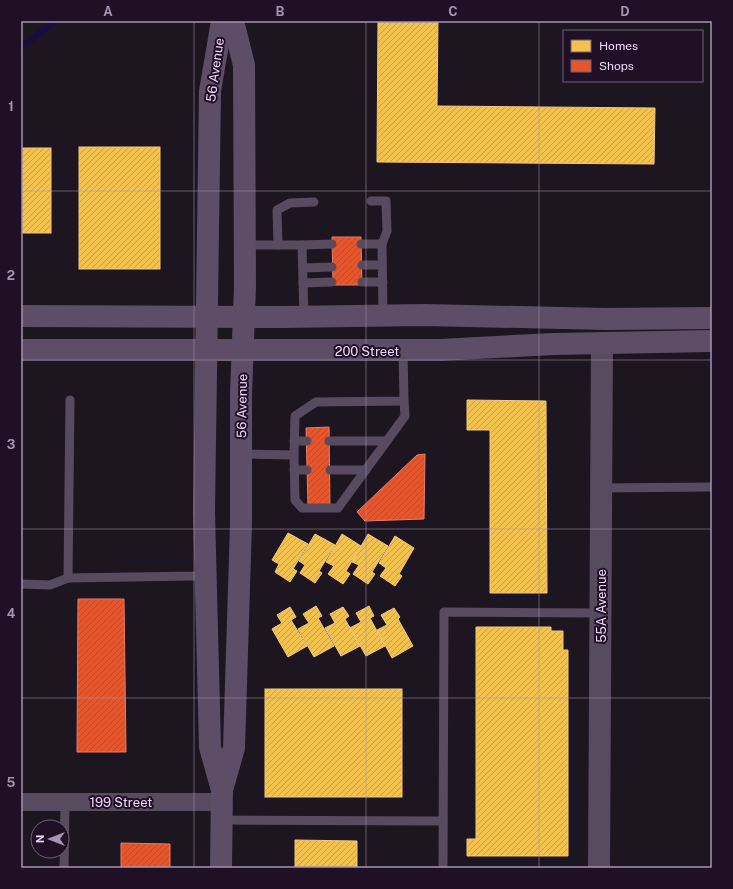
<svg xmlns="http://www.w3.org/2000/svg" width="733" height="889" viewBox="0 0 733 889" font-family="'Public Sans',sans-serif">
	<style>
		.homes { fill: url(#homes-hatch); stroke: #f2c882 }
		.shops { fill: url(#shops-hatch); stroke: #e87d6c }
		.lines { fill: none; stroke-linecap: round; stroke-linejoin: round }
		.stream { stroke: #180e3e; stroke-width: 6 }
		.service { stroke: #584b60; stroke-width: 9 }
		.minor { stroke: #584b60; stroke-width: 18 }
		.tertiary { stroke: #584b60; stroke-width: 22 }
		.secondary { stroke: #5d4d66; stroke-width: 22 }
		.grid { fill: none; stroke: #a793b0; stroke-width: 1; stroke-opacity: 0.55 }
		.labels { text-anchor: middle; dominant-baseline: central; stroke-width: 4; stroke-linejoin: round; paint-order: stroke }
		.street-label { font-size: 13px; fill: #f1d7fd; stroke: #201025 }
		.neatline { fill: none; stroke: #a793b0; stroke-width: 1.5 }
		.grid-label { font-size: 13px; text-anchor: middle; font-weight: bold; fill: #a793b0 }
	</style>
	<defs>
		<pattern id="homes-hatch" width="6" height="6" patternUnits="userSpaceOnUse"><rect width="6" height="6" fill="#f2c14e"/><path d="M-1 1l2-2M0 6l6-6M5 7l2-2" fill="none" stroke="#c8a14e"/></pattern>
		<pattern id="shops-hatch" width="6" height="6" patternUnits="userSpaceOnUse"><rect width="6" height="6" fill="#e4572e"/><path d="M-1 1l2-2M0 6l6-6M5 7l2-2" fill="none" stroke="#b55037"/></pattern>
	</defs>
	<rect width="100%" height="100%" fill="#1d1520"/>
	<!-- homes -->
	<g class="homes">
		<polygon points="378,21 438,21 437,106 655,108 654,164 377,162"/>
		<rect x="79" y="147" width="81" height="122"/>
		<rect x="21" y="148" width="30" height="85"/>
		<polygon points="467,400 546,401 547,593 490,593 490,430 467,430"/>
		<polygon points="288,533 308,544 293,569 297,571 290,582 275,572 279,564 272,560"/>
		<polygon points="315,534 335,545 319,571 322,573 315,583 300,573 305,565 299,561"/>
		<polygon points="342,534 361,546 346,571 350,574 343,584 328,574 334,566 326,562"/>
		<polygon points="368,534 388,546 372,572 375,574 368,584 353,574 359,565 352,562"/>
		<polygon points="395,536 414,548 399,574 402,576 395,586 380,576 386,568 379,563"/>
		<polygon points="316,606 322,616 318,618 334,646 314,657 298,629 309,623 303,614"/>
		<polygon points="369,606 374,616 370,618 385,646 366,656 350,628 361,622 356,613"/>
		<polygon points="290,607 296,617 291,620 307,646 288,657 272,629 282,623 277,615"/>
		<polygon points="343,607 349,616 345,619 360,646 341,656 325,628 335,623 330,614"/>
		<polygon points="394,608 400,617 398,619 413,646 392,658 377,630 387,625 381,615"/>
		<polygon points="476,627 551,627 551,631 563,631 563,650 568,650 568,856 467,856 467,839 476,839"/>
		<rect x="265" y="689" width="137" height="108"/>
		<polygon points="295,840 357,841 357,868 295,868"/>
	</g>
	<!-- shops -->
	<g class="shops">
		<polygon points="332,237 361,237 362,285 333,285"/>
		<polygon points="329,427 330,506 308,506 306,428"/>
		<polygon points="425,454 424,519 365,521 357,512 417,455"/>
		<polygon points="78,599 124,599 126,752 77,752"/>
		<polygon points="121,843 170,844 170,868 121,868"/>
	</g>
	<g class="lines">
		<!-- stream -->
		<polyline class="stream" points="21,47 56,21"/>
		<!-- service -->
		<g class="service">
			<polyline points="371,201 386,201 387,231 382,244"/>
			<polyline points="361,244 382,244 383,316"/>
			<polyline points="245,245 302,245 304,317"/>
			<polyline points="278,245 277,210 290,203 314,202"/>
			<polyline points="302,245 332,244"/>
			<polyline points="362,265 382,265"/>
			<polyline points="303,268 332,267"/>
			<polyline points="362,282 383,282"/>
			<polyline points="303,283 332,282"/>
			<polyline points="294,441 307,441"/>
			<polyline points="329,441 387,441"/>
			<polyline points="241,454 294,455 295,416 316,402 404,401 403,351"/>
			<polyline points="294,455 295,500 302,508 338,508 405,416 404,401"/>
			<polyline points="294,470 307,470"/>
			<polyline points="330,470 366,470"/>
			<polyline points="601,488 712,487"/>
			<polyline points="68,578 70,400"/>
			<polyline points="21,584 50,585 68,578 194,576 206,574"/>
			<polyline points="221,820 443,821"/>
			<polyline points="64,868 65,802"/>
			<polyline points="443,868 444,612 600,613"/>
		</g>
		<!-- minor -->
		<polyline class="minor" points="21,802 221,802"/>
		<!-- tertiary -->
		<polyline class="tertiary" points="599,868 602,343"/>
		<!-- secondary -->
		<g class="secondary">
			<polyline points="21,316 284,317 424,315 606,319 712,318"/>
			<polyline points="21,350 440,350 553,344 712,341"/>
			<polyline points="222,790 210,747 204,512 210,91 222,21"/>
			<polyline points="221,868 222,790 234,748 241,524 241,394 245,287 244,65 233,21"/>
		</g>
	</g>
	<!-- grid -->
	<path class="grid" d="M 194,21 L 194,868M 366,21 L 366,868M 539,21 L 539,868M 21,191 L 712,191M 21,360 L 712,360M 21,529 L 712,529M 21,698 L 712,698"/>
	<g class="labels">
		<!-- street labels -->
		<g class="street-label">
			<text transform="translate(215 70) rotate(-82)">56 Avenue</text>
			<text x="367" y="351">200 Street</text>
			<text transform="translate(242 406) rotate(-89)">56 Avenue</text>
			<text transform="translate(601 606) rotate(-90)">55A Avenue</text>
			<text x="121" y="802">199 Street</text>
		</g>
	</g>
	<!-- border -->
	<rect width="733" height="889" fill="none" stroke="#201025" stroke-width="44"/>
	<!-- legend -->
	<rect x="563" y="30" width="140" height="52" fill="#201025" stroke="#74607b"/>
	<rect x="571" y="40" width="20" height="12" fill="#f2c14e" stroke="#74607b"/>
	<text x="599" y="50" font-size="12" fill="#f1d7fd">Homes</text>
	<rect x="571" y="60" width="20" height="12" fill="#e4572e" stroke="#74607b"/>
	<text x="599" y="70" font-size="12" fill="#f1d7fd">Shops</text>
	<!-- north arrow -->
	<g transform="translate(50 839) rotate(270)"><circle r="19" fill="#201025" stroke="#74607b"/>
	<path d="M0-3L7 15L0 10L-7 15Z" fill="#a793b0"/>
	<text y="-6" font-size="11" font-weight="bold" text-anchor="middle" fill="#f1d7fd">N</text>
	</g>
	<rect x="22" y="22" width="689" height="845" class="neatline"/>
	<g class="grid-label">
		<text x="108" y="16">A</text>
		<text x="280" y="16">B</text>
		<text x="453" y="16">C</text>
		<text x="625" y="16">D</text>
		<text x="11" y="111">1</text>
		<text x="11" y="280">2</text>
		<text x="11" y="449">3</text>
		<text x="11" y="618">4</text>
		<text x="11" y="787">5</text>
	</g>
</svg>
